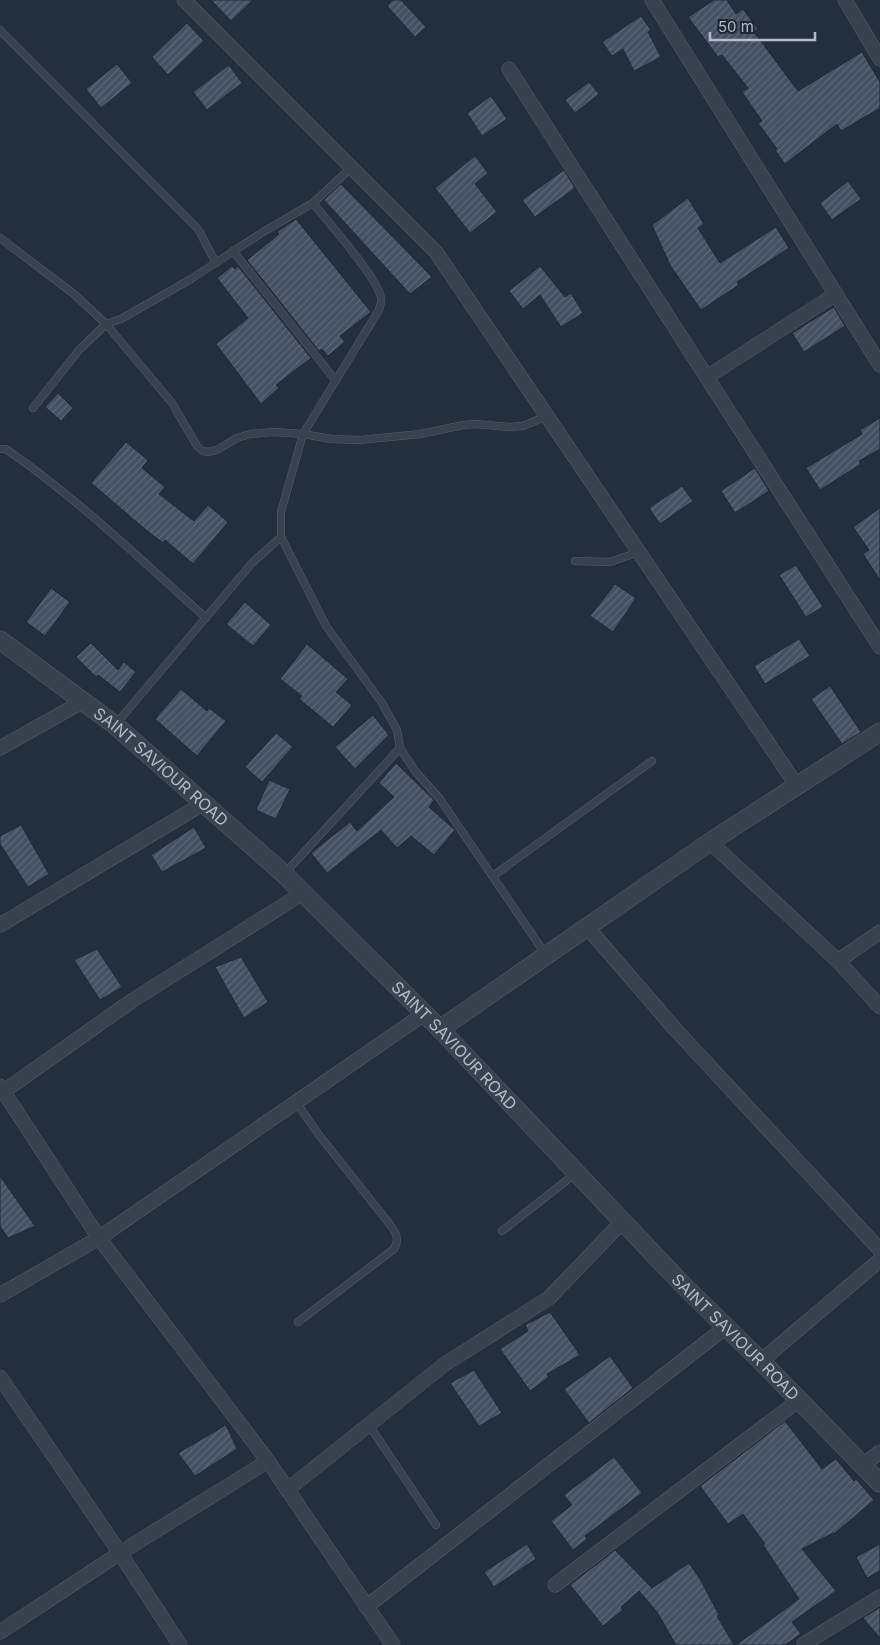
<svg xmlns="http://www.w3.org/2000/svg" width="880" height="1645" viewBox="0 0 880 1645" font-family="Inter,sans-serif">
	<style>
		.building { fill: url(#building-hatch); stroke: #1f2835 }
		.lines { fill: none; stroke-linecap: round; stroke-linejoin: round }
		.service-casing { stroke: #565f6c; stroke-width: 8 }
		.minor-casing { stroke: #565f6c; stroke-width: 15 }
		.tertiary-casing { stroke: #565f6c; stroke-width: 19 }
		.service { stroke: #38414e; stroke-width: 7 }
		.minor { stroke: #38414e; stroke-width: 14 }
		.tertiary { stroke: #38414e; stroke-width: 18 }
		.labels { text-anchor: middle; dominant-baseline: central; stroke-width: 4.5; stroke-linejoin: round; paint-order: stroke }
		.street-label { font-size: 16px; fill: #b4bcc9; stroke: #1d2633 }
	</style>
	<defs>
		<pattern id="building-hatch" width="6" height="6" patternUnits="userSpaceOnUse" patternTransform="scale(1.25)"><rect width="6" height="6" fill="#455162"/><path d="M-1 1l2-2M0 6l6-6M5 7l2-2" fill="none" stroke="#5d6877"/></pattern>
	</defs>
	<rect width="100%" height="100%" fill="#242f3e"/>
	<!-- building -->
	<g class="building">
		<polygon points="211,0 253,0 231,21"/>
		<polygon points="393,0 401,0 426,27 415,37 387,6"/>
		<polygon points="714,0 727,0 736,14 743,9 758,29 754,32 798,91 862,52 880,82 880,108 841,131 837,124 785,164 775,150 777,149 758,123 762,121 742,92 748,88 722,55 718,57 688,17"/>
		<polygon points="641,16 651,30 648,32 661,57 634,71 623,49 612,56 602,42"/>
		<polygon points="187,23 204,41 168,75 152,57"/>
		<polygon points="117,64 132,83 101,108 86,89"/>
		<polygon points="229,65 242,83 207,110 193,92"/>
		<polygon points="589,82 599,94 575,113 565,100"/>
		<polygon points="491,96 507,119 482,136 467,113"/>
		<polygon points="475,156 488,173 475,184 497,212 470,233 435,188"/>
		<polygon points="564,170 575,188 535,217 522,200"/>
		<polygon points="848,181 861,199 832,220 820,203"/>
		<polygon points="341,184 432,277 410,294 324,200"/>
		<polygon points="688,198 704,224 698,228 720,263 776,227 789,248 737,282 739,285 701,310 670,265 652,225"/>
		<polygon points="296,219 371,312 340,336 345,342 328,356 322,349 319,351 247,260 279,234 277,232"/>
		<polygon points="232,266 235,269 238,266 311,358 276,385 279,388 261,404 216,344 248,318 217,278"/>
		<polygon points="540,266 565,297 571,293 583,313 561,327 540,295 523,309 509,291"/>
		<polygon points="834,307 845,326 804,352 792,333"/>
		<polygon points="58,393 73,408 61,421 45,407"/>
		<polygon points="880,418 880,449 859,461 861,464 820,490 806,468 862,434 860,430"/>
		<polygon points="126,442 148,460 142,468 165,487 159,494 194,521 208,505 228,522 193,564 165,540 163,543 146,530 91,483"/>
		<polygon points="755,468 769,491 735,513 721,491"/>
		<polygon points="682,486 693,501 660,524 649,508"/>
		<polygon points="880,508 880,580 863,554 869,550 853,527"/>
		<polygon points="796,565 823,607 806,617 779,575"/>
		<polygon points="615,584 636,598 613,632 590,616"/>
		<polygon points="51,588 70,602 45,636 26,622"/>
		<polygon points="245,602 271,625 253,646 226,624"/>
		<polygon points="799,639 810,656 765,684 754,666"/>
		<polygon points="91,643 118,670 124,662 136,672 120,692 98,675 96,677 76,657"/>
		<polygon points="307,644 348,679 336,692 352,705 333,727 299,699 302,696 280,679"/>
		<polygon points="830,686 861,732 842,744 811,699"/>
		<polygon points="181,689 207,711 209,708 226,721 197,756 155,719"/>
		<polygon points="373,715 389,735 355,769 335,747"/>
		<polygon points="276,733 293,747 262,782 245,767"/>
		<polygon points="396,763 434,800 429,807 455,830 434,855 411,836 397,848 381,830 327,873 311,853 350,822 357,831 394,797 379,783"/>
		<polygon points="269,780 290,789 276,819 256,810"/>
		<polygon points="21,825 49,874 28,887 0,844 0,836"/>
		<polygon points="194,827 206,848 162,872 151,855"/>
		<polygon points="97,949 122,987 100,1000 74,960"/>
		<polygon points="241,957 268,1002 244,1018 215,967"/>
		<polygon points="0,1176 35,1226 8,1238 0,1226"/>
		<polygon points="550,1312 580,1355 547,1374 549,1377 530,1391 500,1349 528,1331 525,1325"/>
		<polygon points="610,1356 633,1388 589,1423 564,1389"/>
		<polygon points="474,1370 502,1413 479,1426 450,1383"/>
		<polygon points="785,1421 822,1469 836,1459 854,1481 856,1479 874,1500 834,1534 833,1533 802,1549 836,1591 792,1622 801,1634 785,1645 736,1645 799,1599 763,1545 765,1544 743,1514 728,1524 700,1486"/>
		<polygon points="226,1425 237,1449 195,1476 178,1453"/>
		<polygon points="614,1457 642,1493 585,1536 587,1539 573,1550 551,1521 572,1505 564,1495"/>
		<polygon points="527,1544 536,1559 494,1587 484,1572"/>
		<polygon points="880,1544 880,1571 867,1578 856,1557"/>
		<polygon points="615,1550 652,1588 689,1563 700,1579 719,1615 717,1616 734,1645 676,1645 657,1612 639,1591 621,1607 623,1610 603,1626 570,1585"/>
		<polygon points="880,1607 880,1638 863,1618"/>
	</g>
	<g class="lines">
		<!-- service casing -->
		<g class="service-casing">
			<g id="service">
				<polyline points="0,30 198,229 216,263"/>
				<path d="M 313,203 C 327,221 378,278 381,298 C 382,302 380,306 379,310 L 303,434 L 281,512 L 281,537 L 326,626 L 382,703 L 397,730 L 400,748 L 415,771 L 440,799 L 546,955"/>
				<polyline points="0,238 74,294 106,324 172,403 197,446 203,451 208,452 217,450 237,438 250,434 274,432 303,434 331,439 359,440 421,434 463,425 475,424 510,427 523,426 547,416"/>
				<polyline points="233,251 336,381"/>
				<polyline points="33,408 79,350 106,324 121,319 191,279 263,232 313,203 352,167"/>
				<path d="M 0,449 L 6,449 C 78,499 141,560 206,618"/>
				<polyline points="575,561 610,562 639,552"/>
				<polyline points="115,725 252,563 281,537"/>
				<polyline points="285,873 400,748"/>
				<polyline points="493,876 652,761"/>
				<path d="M 296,1102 L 319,1135 L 388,1222 C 394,1230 401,1238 394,1249 L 298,1322"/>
				<polyline points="502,1231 576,1173"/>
				<polyline points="369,1425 436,1525"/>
			</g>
		</g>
		<!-- minor casing -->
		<g class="minor-casing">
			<g id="minor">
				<polyline points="184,0 436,252 797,786"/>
				<polyline points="652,0 880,365"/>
				<polyline points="845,0 880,59"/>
				<polyline points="509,69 880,647"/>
				<polyline points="707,377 836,294"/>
				<polyline points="0,748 82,702"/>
				<polyline points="710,842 838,961 880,1007"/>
				<polyline points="0,925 204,803"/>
				<polyline points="587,927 675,1029 880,1250"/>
				<polyline points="838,961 880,932"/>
				<polyline points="0,1086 99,1238 268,1461 393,1645"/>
				<polyline points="4,1091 133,1000 303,893"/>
				<polyline points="0,1295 99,1238 424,1014"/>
				<polyline points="761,1361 880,1260"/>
				<polyline points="0,1377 120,1553 180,1645"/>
				<polyline points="863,1465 880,1452"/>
				<polyline points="287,1490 445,1364 549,1298 623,1221"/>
				<polyline points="555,1585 799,1400"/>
				<polyline points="366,1607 726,1327"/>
				<polyline points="0,1632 120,1553 268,1461"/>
				<polyline points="804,1644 880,1597"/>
			</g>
		</g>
		<!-- tertiary casing -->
		<g class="tertiary-casing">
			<g id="tertiary">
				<path id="s1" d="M 0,640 L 115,725 L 284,874 L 440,1029 L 683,1285 L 761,1361 L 880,1483"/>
				<polyline points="440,1029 710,842 880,732"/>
			</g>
		</g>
		<!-- service -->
		<use href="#service" class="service"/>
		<!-- minor -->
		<use href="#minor" class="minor"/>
		<!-- tertiary -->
		<use href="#tertiary" class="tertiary"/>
	</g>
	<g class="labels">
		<!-- street labels -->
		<g class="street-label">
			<text stroke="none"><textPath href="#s1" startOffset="205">SAINT SAVIOUR ROAD</textPath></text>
			<text stroke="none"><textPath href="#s1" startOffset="610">SAINT SAVIOUR ROAD</textPath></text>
			<text stroke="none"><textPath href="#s1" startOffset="1015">SAINT SAVIOUR ROAD</textPath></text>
		</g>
	</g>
	<!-- scale -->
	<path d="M710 32v8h105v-8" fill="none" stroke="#b4bcc9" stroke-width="2.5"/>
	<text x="718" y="32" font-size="15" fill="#b4bcc9" stroke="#1d2633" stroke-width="4" paint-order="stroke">50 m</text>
</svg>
